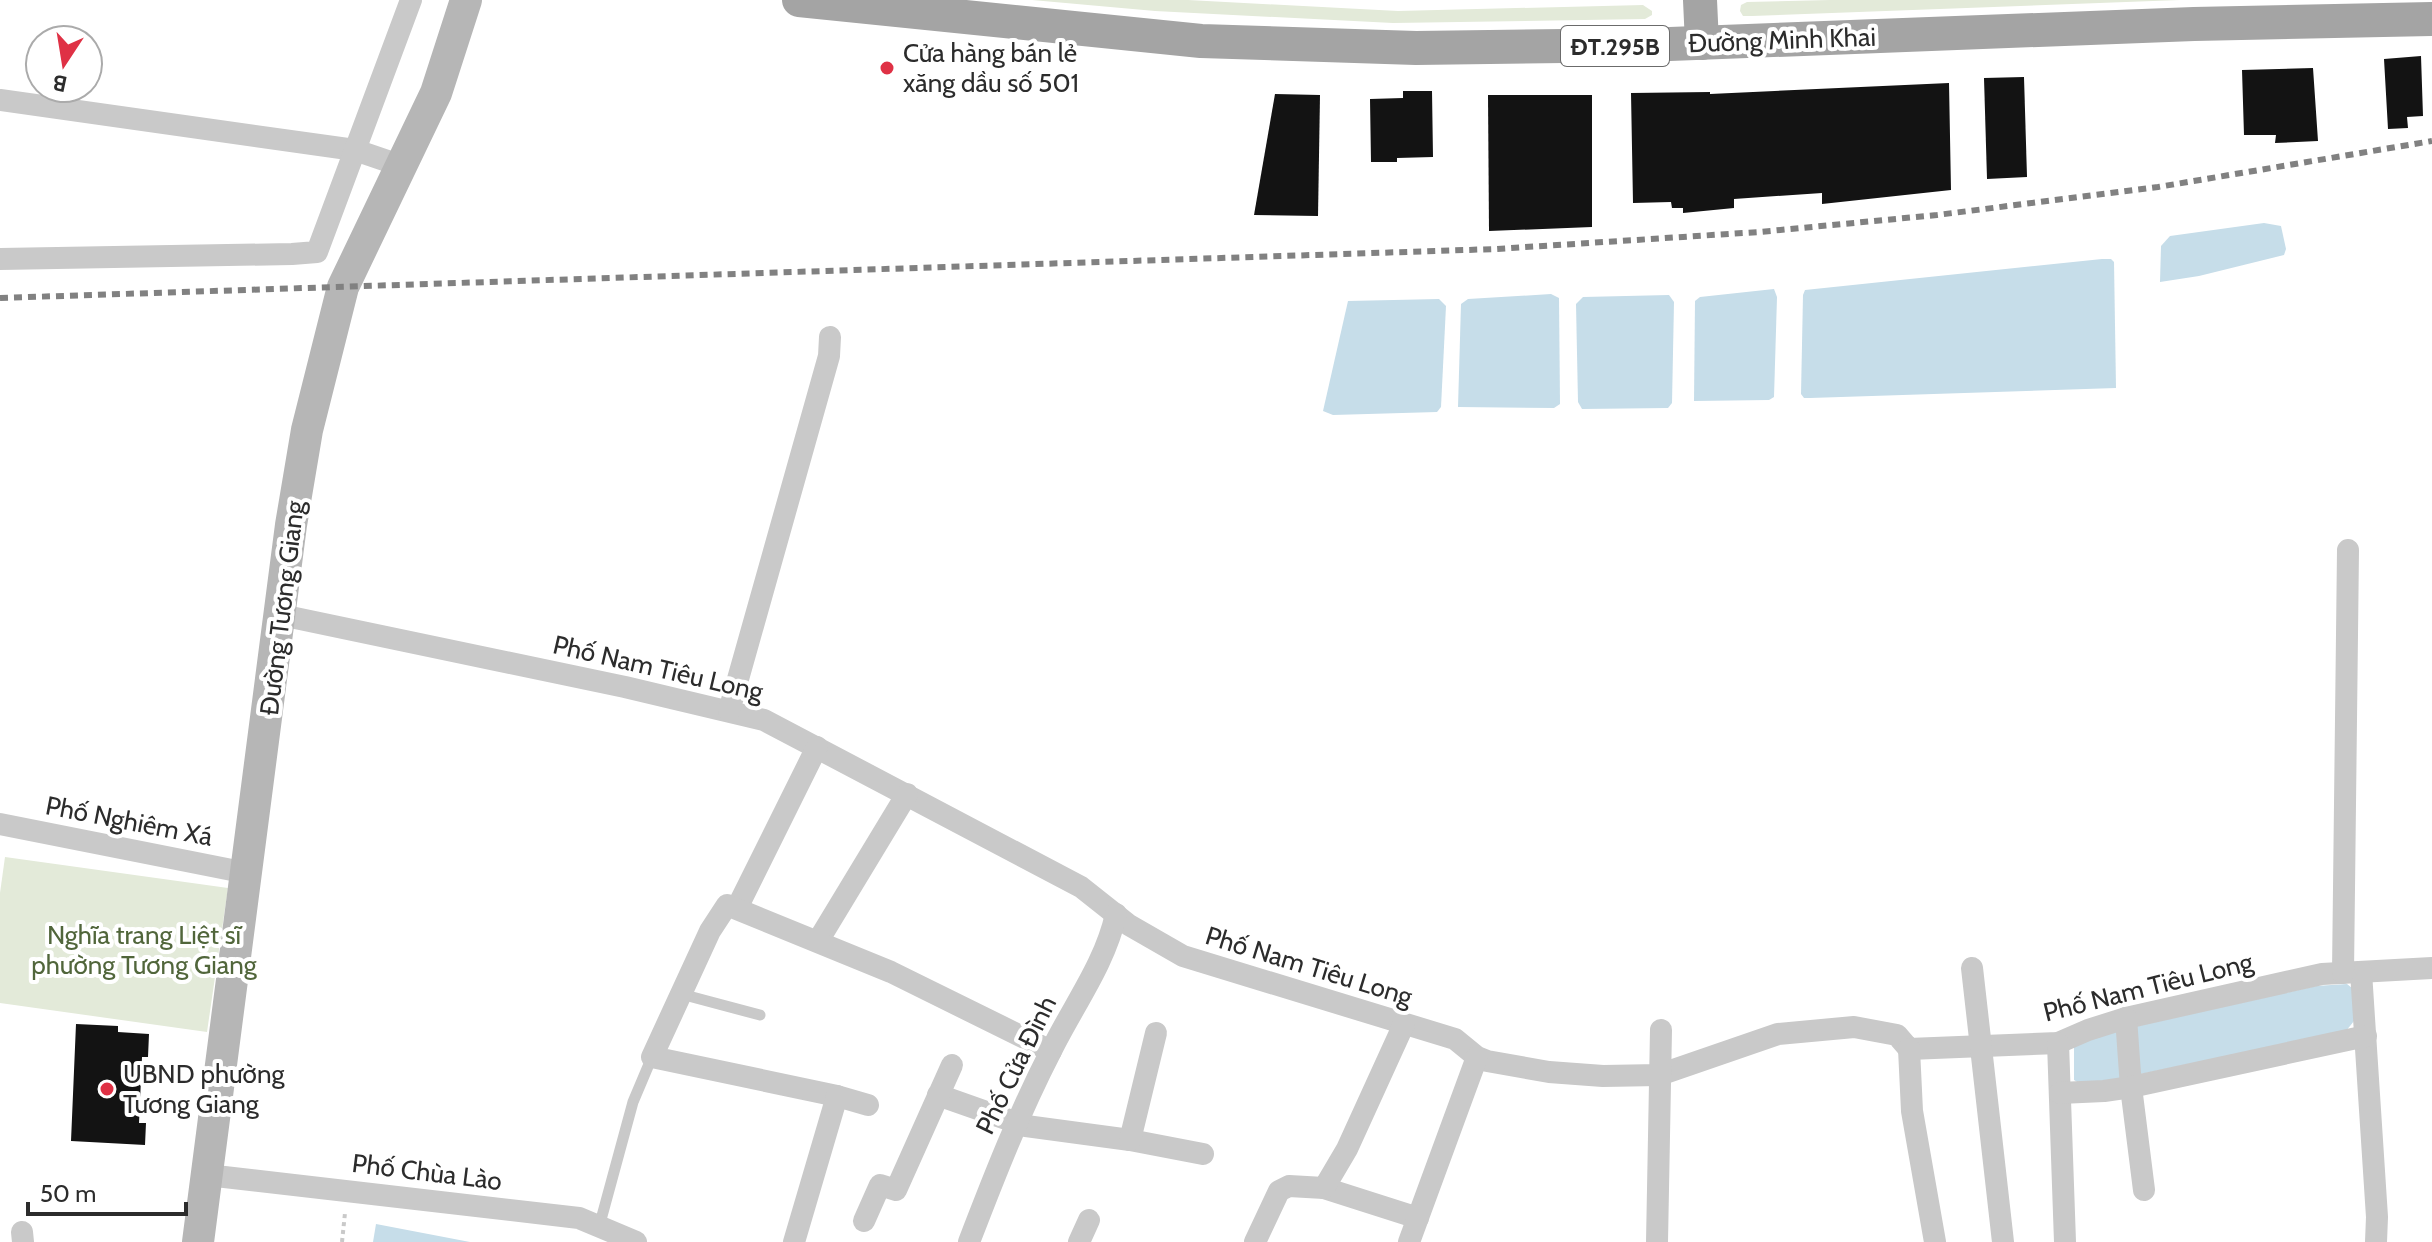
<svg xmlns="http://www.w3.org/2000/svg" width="2432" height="1242" viewBox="0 0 2432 1242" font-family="Cabin,sans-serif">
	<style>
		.green { fill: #e3ead9 }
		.water { fill: #c6dde9 }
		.building { fill: #131313 }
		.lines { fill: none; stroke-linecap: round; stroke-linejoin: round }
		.path { stroke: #c9c9c9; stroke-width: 4; stroke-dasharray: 4 4; stroke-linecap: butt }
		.lane { stroke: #c9c9c9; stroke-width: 11 }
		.street { stroke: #c9c9c9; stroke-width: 22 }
		.secondary { stroke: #b6b6b6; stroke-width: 32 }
		.primary { stroke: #a4a4a4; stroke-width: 34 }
		.rail { stroke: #818181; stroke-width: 6; stroke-dasharray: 8 6; stroke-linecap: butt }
		.poi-dot { fill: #df3145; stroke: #fff; stroke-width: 3 }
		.labels { text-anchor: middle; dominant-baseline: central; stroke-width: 8; stroke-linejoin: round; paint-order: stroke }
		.shield { fill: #fff; stroke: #6b6b6b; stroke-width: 2 }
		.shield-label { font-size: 24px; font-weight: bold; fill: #2c2c2c }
		.street-label { font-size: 26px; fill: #2c2c2c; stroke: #fff }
		.poi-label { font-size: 26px; fill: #2c2c2c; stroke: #fff; text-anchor: start }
		.park-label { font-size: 26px; fill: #51663b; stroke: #fff }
	</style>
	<rect width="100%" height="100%" fill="#fff"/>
	<!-- green -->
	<g class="green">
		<polygon points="1032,0 1188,0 1398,11 1643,5 1652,11 1652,15 1645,19 1393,23 1155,11"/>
		<polygon points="1830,0 2180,0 1752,16 1743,16 1740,11 1741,5 1747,2"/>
		<polygon points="5,857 228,888 207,1032 0,1003 0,893"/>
	</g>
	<!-- water -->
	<g class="water">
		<polygon points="2264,223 2281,226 2286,249 2284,255 2199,276 2160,282 2161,246 2170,236"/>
		<polygon points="2102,259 2111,259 2114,262 2116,388 1810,398 1804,398 1801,394 1803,295 1805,290"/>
		<polygon points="1774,289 1777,297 1774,397 1769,400 1694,401 1695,301 1700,297"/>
		<polygon points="1551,294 1559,298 1560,404 1554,408 1458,407 1461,304 1468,299"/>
		<polygon points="1669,295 1674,302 1672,403 1668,408 1582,409 1578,402 1576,304 1583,297"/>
		<polygon points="1439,299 1446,306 1441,407 1437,412 1333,415 1323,411 1348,301"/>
		<polygon points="2347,984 2352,988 2354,1021 2346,1031 2084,1086 2074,1080 2074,1046 2079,1039 2316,986"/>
		<polygon points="376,1224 470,1242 373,1242"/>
	</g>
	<!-- building -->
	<g class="building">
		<polygon points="2421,56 2423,116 2407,117 2408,128 2388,129 2384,59"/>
		<polygon points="2313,68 2318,141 2275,143 2276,135 2244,135 2242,70"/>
		<polygon points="2024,77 2027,177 1987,179 1984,78"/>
		<polygon points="1949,83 1951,190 1822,204 1822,193 1734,199 1734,208 1683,213 1683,208 1672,208 1671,202 1633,203 1631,93 1710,92 1710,94"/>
		<polygon points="1403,91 1432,91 1433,157 1397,158 1397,162 1371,162 1370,99 1403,98"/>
		<polygon points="1275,94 1320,95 1318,216 1254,215"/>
		<polygon points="1488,95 1592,95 1592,227 1489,231"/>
		<polygon points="76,1024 118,1026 118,1032 149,1034 148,1057 142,1057 139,1123 146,1123 145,1145 71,1141"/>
	</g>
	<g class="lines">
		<!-- path -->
		<polyline class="path" points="342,1242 345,1213"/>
		<!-- lane -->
		<g class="lane">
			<polyline points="681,994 760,1015"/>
			<polyline points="599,1227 633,1102 652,1057"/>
		</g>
		<!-- street -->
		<g class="street">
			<polyline points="0,100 355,150 399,165"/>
			<polyline points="0,259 292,254 317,252 411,0"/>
			<polyline points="281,615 625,687 764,720 1081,887 1129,925 1183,956 1455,1039 1477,1057 1487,1061 1549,1072 1603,1076 1659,1075 1778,1034 1854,1027 1897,1035 1909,1049 2058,1043 2088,1030 2126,1018 2322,974 2432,968"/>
			<polyline points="729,711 829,356 830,337"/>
			<polyline points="0,824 247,873"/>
			<polyline points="737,908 817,747"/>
			<polyline points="818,941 907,794"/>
			<polyline points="1972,968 2003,1242"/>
			<polyline points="2361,972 2377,1217 2376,1242"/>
			<polyline points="2343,973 2348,550"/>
			<polyline points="2126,1018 2131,1087 2144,1190"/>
			<polyline points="2058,1043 2065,1242"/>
			<polyline points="1909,1049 1912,1111 1935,1242"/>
			<polyline points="2060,1093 2104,1091 2131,1087 2366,1036"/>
			<polyline points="938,1095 1026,1126 1130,1140 1203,1154"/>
			<polyline points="868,1105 837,1096 652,1057 710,931 727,905 891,972 1051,1051"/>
			<polyline points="1130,1140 1156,1033"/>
			<polyline points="207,1175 579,1218 636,1242"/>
			<polyline points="1324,1188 1418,1218"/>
			<polyline points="864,1221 880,1185 896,1190 952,1065"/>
			<polyline points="22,1232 23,1242"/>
			<polyline points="794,1242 837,1096"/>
			<path d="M 969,1242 C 994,1177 1019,1113 1051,1051 C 1073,1006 1105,964 1116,914"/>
			<polyline points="1079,1242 1089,1220"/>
			<polyline points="1255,1242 1279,1191 1289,1186 1324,1188 1347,1149 1404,1024"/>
			<polyline points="1409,1242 1477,1057"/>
			<polyline points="1657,1242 1661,1030"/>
		</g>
		<!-- secondary -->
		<polyline class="secondary" points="198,1242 291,525 307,430 343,287 436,93 466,0"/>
		<!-- primary -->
		<g class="primary">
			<polyline points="799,0 1201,41 1416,48 1644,45 2194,24 2432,19"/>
			<polyline points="1700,0 1702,43"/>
		</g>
		<!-- rail -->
		<polyline class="rail" points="0,298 1496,249 1759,232 1937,215 2158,187 2432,141"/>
	</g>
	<!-- markers -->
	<g class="poi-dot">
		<circle cx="887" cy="68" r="8"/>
		<circle cx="107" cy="1089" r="8"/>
	</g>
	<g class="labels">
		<!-- shield labels -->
		<rect class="shield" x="1561" y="26" width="108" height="40" rx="6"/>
		<g class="shield-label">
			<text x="1615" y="46">ĐT.295B</text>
		</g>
		<!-- street labels -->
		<g class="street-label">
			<text transform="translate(1782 40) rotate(-2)">Đường Minh Khai</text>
			<text transform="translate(282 608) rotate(-83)">Đường Tương Giang</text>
			<text transform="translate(658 668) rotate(13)">Phố Nam Tiêu Long</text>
			<text transform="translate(129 821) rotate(11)">Phố Nghiêm Xá</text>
			<text transform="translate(1309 966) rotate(17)">Phố Nam Tiêu Long</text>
			<text transform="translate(2148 987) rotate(-14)">Phố Nam Tiêu Long</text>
			<text transform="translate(1016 1065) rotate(-64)">Phố Cửa Đình</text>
			<text transform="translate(427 1172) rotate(7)">Phố Chùa Lào</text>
		</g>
		<!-- poi labels -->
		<g class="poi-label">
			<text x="903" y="53">Cửa hàng bán lẻ<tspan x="903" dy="30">xăng dầu số 501</tspan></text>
			<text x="123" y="1074">UBND phường<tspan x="123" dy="30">Tương Giang</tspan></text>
		</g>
		<!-- park labels -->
		<g class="park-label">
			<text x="144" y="935">Nghĩa trang Liệt sĩ<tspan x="144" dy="30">phường Tương Giang</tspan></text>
		</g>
	</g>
	<!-- north arrow -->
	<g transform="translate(64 64) rotate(192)"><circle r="38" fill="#ffffff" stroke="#ababab" stroke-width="2"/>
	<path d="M0-6L14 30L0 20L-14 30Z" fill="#df3145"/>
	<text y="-12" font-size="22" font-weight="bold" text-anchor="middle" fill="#2c2c2c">B</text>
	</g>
	<!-- scale -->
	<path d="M28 1202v12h158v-12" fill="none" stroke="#2c2c2c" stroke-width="4"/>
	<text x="40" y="1202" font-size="24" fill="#2c2c2c" stroke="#ffffff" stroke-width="6" paint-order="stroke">50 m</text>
</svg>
